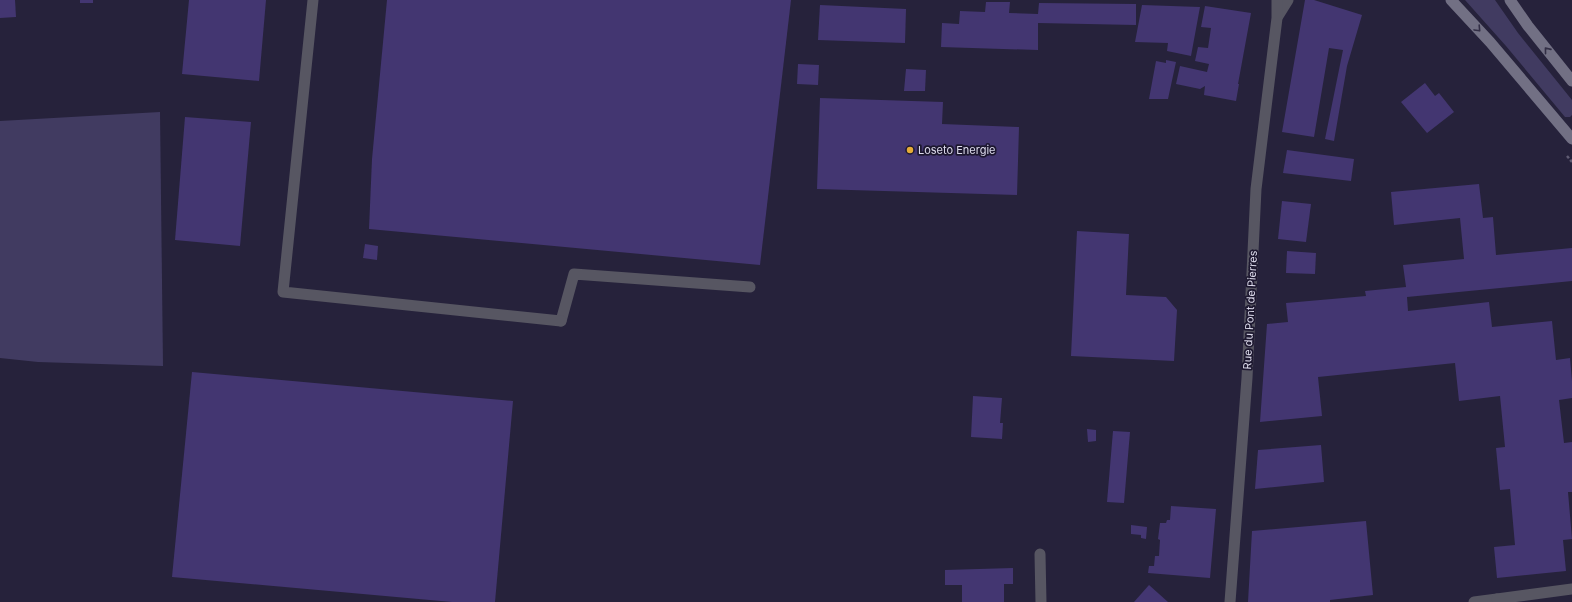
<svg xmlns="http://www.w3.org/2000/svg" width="1572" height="602" viewBox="0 0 1572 602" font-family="Inter,sans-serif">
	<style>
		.green { fill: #413b61 }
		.building { fill: #433671 }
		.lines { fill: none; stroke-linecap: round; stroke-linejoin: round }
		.path { stroke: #605c73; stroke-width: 2.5; stroke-dasharray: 3 2; stroke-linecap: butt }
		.service { stroke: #575662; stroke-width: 11 }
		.minor { stroke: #575662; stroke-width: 11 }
		.tertiary { stroke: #575662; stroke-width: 11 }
		.secondary { stroke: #727084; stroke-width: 11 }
		.oneway { stroke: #322e45 }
		.poi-dot { fill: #e6ac36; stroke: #1d1830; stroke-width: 1.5 }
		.labels { text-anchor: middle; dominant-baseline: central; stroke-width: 3.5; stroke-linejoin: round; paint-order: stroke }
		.poi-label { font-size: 11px; fill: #dddbec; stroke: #1d1830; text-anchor: start }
		.street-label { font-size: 11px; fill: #dddbec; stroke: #1d1830 }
	</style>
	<rect width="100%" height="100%" fill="#26223b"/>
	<!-- green -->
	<g class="green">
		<polygon points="1465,0 1495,0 1518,33 1572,100 1572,115 1570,117 1565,117 1506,46"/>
		<polygon points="160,112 163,366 38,362 0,358 0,121"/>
	</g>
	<!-- building -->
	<g class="building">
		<polygon points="0,0 15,0 16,17 0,18"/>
		<rect x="80" y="0" width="13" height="3"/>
		<polygon points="189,0 266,0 259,81 182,74"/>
		<polygon points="387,0 791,0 760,265 369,229 372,159"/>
		<polygon points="1305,0 1314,0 1362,15 1347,66 1334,141 1325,139 1343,50 1329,48 1314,137 1282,132"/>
		<polygon points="986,2 1010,2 1009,13 1038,14 1039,3 1136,4 1136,25 1038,23 1038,50 941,47 942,23 959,24 960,11 985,12"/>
		<polygon points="820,5 906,9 905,43 818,40"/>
		<polygon points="1142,5 1200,7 1191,56 1167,51 1168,43 1135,42"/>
		<polygon points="1205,6 1251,13 1238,84 1239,84 1236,101 1204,95 1205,86 1200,89 1176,84 1180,66 1207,72 1209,64 1195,61 1198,47 1208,48 1211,28 1201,27"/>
		<polygon points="1166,60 1176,62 1168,99 1149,99 1156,61 1166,63"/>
		<polygon points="798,64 819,65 818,85 797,84"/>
		<polygon points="906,69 926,70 925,91 904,91"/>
		<polygon points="1425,83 1435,96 1439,93 1454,112 1427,133 1401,102"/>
		<polygon points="820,98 943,102 942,124 1019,127 1017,195 817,189"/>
		<polygon points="185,117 251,122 240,246 175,240"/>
		<polygon points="1287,150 1354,159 1351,181 1283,173"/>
		<polygon points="1479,184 1483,218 1493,217 1496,255 1572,248 1572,281 1407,297 1408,311 1489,302 1492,327 1552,321 1556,360 1570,358 1572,381 1572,398 1559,400 1564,443 1572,442 1572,492 1568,492 1572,539 1563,540 1566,571 1497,578 1494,547 1515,545 1510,489 1500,490 1496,448 1505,447 1500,396 1459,401 1455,363 1318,377 1322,416 1260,422 1267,324 1288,322 1286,303 1366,296 1365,291 1406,287 1403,265 1464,259 1460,218 1394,225 1391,192"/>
		<polygon points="1282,201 1311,204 1306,242 1278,239"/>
		<polygon points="1077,231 1129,234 1126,295 1166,297 1177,310 1174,361 1071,356"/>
		<polygon points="365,244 378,246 377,260 363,258"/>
		<polygon points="1287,251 1316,253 1315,274 1286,273"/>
		<polygon points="192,372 513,401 495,602 452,602 172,577"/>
		<polygon points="973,396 1002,398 1000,423 1003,423 1002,439 971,437"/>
		<polygon points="1087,429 1096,430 1096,441 1088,442"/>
		<polygon points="1113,431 1130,432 1124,503 1107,502"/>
		<polygon points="1321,445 1324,482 1255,489 1258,450"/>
		<polygon points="1171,506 1216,509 1210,578 1148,573 1149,566 1154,566 1155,556 1159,556 1160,540 1158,539 1160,523 1166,523 1167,520 1170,520"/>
		<polygon points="1366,521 1373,595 1330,600 1330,602 1248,602 1252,531"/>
		<polygon points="1131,525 1147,527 1146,539 1141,538 1141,535 1131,534"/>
		<polygon points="1013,568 1013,584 1004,584 1004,602 962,602 962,585 945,585 945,570"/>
		<polygon points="1149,585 1168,602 1134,602"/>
	</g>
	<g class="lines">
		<!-- path -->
		<polyline class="path" points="1567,156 1572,162"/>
		<!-- service -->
		<g class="service">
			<polyline points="561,321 574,274 750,287"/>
			<polyline points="1474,602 1497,599 1498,602"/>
		</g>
		<!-- minor -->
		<g class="minor">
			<polyline points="313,0 283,292 561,321"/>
			<polyline points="1040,554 1041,602"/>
			<polyline points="1497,599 1572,589"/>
		</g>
		<!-- tertiary -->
		<g class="tertiary">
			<polyline points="1278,16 1288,0"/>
			<polyline points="1230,602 1247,378 1256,189 1277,18 1277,0"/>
		</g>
		<!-- secondary -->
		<g class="secondary">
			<polyline points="1451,0 1490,42 1572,139"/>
			<polyline points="1510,0 1528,26 1572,81"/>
		</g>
	</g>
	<!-- one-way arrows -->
	<defs><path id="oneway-chevron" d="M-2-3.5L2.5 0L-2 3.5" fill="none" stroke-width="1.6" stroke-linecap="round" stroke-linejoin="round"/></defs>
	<g class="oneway">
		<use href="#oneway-chevron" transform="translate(1478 29) rotate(47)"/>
		<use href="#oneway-chevron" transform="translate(1547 50) rotate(-129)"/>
	</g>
	<!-- markers -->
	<circle class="poi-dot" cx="910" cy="150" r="4"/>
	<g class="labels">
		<!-- poi labels -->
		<g class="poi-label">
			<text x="918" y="150">Loseto Energie</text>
		</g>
		<!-- street labels -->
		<g class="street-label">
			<text transform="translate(1250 310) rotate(-87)">Rue du Pont de Pierres</text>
		</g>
	</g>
</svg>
